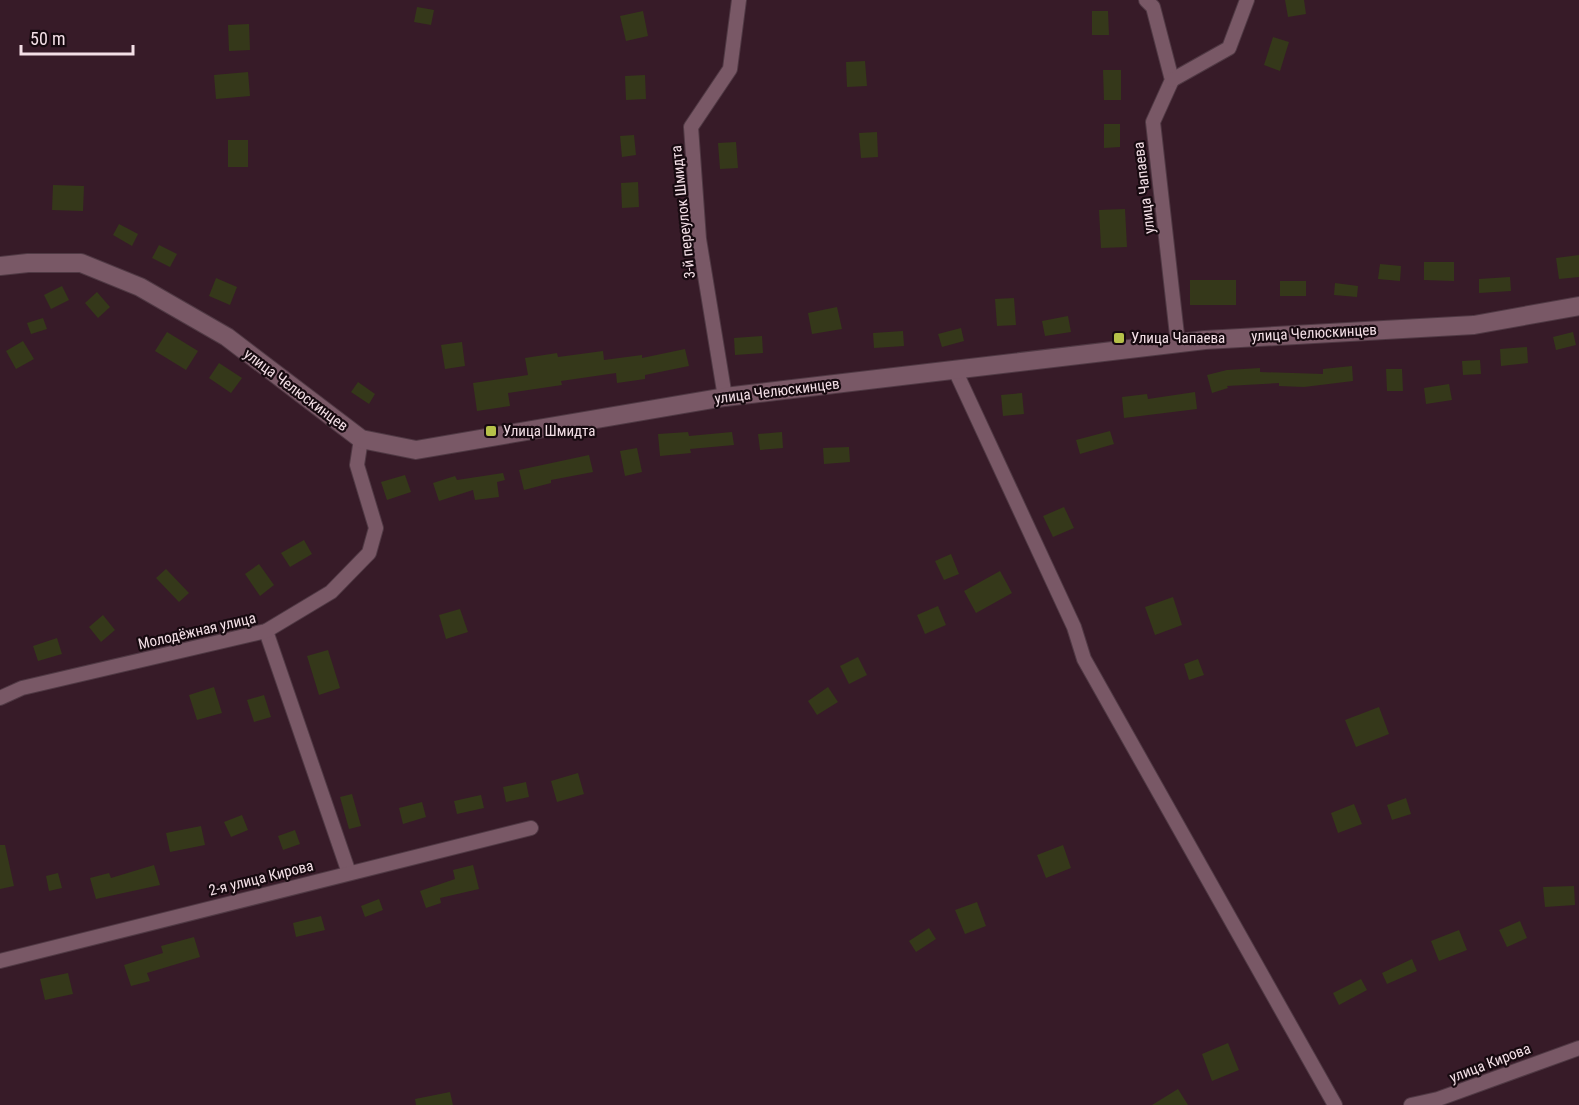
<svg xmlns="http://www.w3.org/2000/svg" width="1579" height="1105" viewBox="0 0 1579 1105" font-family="'Roboto Condensed',sans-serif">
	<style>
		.building { fill: #35381a }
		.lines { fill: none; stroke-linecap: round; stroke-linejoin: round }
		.street-casing { stroke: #503944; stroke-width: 16 }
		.secondary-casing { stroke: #503944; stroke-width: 20 }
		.street { stroke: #795866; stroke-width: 14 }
		.secondary { stroke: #795866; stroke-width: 18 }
		.poi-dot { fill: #b6c149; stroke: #170a10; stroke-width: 2 }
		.labels { text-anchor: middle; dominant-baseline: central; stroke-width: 4.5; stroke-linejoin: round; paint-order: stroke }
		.street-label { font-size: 15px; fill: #f3dfe6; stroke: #170a10 }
		.poi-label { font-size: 15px; fill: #f3dfe6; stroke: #170a10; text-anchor: start }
	</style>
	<rect width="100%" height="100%" fill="#371b28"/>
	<!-- building -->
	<g class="building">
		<polygon points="1285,0 1304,0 1306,14 1288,17"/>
		<polygon points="417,7 434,10 431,25 414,22"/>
		<polygon points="643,11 648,36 626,41 620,16"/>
		<polygon points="1092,11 1108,11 1109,35 1092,35"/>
		<polygon points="249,24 250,50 229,51 228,25"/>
		<polygon points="1273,37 1289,42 1280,71 1264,65"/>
		<polygon points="865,61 867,86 847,87 846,62"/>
		<polygon points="1103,70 1121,70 1121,100 1104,100"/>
		<polygon points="248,72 250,96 216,99 214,75"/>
		<polygon points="645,75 646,99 626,100 625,76"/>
		<polygon points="1104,124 1120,124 1120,147 1104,148"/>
		<polygon points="877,132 878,157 861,158 859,133"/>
		<polygon points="634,135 636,155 622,157 620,136"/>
		<rect x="228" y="140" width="20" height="27"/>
		<polygon points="736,142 738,168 720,169 718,143"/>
		<polygon points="638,182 639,207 622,208 621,183"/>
		<polygon points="53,185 84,186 83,211 52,210"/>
		<polygon points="1125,209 1127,247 1101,248 1099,210"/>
		<polygon points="119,224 138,234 132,246 113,235"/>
		<polygon points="159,245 177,254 170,267 152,258"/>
		<polygon points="1579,255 1579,277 1559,279 1556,258"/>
		<polygon points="1424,262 1454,262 1454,281 1424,280"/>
		<polygon points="1380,264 1401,266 1400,281 1378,279"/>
		<polygon points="1510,277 1511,291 1479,293 1479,279"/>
		<polygon points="216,278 237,287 230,305 209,296"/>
		<rect x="1190" y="280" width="46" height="25"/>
		<rect x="1280" y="281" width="26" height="15"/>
		<polygon points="1335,283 1358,286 1357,297 1334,295"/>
		<polygon points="62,286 69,300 51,309 44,295"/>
		<polygon points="97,292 110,307 98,318 85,303"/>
		<polygon points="1014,298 1016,325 997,326 995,299"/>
		<polygon points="837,307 842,329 812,334 808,313"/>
		<polygon points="1068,316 1071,332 1045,336 1042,321"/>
		<polygon points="43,318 47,329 31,334 27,323"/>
		<polygon points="961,328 964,341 942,347 938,334"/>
		<polygon points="903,331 904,346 874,348 873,333"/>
		<polygon points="167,332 198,351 186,370 155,351"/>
		<polygon points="1573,332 1576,345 1556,350 1553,337"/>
		<polygon points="762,336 763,353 735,355 734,338"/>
		<polygon points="23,341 34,359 16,369 6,351"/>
		<polygon points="462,342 465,366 445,369 441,345"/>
		<polygon points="1527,347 1528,363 1501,366 1500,349"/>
		<polygon points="685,349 689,366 645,375 645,379 617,383 616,373 561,381 562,385 508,393 510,406 477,411 473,383 528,375 525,358 557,353 558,357 603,351 604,360 642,355 642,358"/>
		<polygon points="1480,360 1481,374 1463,375 1462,361"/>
		<polygon points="219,363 242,378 231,393 209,378"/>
		<polygon points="1352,366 1353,381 1304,387 1279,386 1279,383 1227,386 1228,388 1212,393 1207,375 1227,370 1260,368 1260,372 1323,374 1323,369"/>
		<polygon points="1386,369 1402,369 1403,391 1387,391"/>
		<polygon points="358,382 375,394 369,404 351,392"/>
		<polygon points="1449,384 1452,400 1426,404 1424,388"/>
		<polygon points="1195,392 1197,409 1124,418 1122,397 1147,394 1148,399"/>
		<polygon points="1022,393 1024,414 1003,416 1001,395"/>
		<polygon points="1110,431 1114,444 1080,454 1076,440"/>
		<polygon points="688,432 689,436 732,432 734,445 690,449 691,453 660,456 658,434"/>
		<polygon points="782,432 783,448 760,450 758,434"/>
		<polygon points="849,447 850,462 824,464 823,448"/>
		<polygon points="637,448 642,472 625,476 620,451"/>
		<polygon points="589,455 593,472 551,480 551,483 524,490 519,470"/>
		<polygon points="503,473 505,480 497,482 499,497 475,500 473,490 439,501 433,483 455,476 457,480"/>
		<polygon points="405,475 411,492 387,500 381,482"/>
		<polygon points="1064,507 1074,528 1053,537 1043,516"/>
		<polygon points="304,540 312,554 290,567 281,553"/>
		<polygon points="951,554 959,574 944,580 935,561"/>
		<polygon points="259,564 274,585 260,596 245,574"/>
		<polygon points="166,569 189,593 179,602 156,578"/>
		<polygon points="1000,571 1012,593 976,613 964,591"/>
		<polygon points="1173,597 1182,625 1155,635 1145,607"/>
		<polygon points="938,606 946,625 925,634 917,615"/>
		<polygon points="460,609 468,632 446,639 439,615"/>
		<polygon points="103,615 115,630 101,642 89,627"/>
		<polygon points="57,638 62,654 38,661 33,646"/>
		<polygon points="328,650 340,688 319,695 307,656"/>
		<polygon points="858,657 867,675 849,684 840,666"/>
		<polygon points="1198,659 1204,675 1189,680 1184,664"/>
		<polygon points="214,687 222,713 197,720 189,695"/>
		<polygon points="828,687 838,702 817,715 808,701"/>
		<polygon points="264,695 271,717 254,722 247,700"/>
		<polygon points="1379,707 1389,734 1356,747 1345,720"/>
		<polygon points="578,773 584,794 557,802 551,781"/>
		<polygon points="526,782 529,797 506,802 503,787"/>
		<polygon points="352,794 361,826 349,829 340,797"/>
		<polygon points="481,795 484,808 457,814 454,801"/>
		<polygon points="1406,798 1411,814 1392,820 1387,805"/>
		<polygon points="422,802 426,817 403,824 399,808"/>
		<polygon points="1354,804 1362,824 1338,833 1331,813"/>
		<polygon points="242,815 248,830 231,837 224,822"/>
		<polygon points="201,826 205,845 170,852 166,833"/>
		<polygon points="295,830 300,844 283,850 278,836"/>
		<polygon points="0,845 5,845 14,886 0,889"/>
		<polygon points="1063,845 1071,868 1046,878 1037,855"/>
		<polygon points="154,865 160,885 96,899 90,878 109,873 111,878"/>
		<polygon points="473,865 479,889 440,898 441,903 426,908 420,891 455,879 453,870"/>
		<polygon points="58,873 62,888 49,891 46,876"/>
		<polygon points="1574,886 1575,905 1545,907 1543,887"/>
		<polygon points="379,899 383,910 365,917 361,906"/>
		<polygon points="977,902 986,926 965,934 955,910"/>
		<polygon points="321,916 325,930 296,937 293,923"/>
		<polygon points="1520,921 1527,938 1507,947 1499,930"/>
		<polygon points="929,928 936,939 916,952 909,941"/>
		<polygon points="1459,930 1467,950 1439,961 1431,941"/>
		<polygon points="194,937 200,957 147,973 150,981 131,986 124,965 163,953 161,946"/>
		<polygon points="1412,959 1417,971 1387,984 1382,973"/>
		<polygon points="68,973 73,994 45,1000 40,979"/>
		<polygon points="1361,979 1367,990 1339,1005 1333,993"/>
		<polygon points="1228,1043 1239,1070 1212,1081 1202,1054"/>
		<polygon points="1178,1089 1188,1105 1152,1105"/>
		<polygon points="450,1092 453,1105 416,1105 415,1099"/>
	</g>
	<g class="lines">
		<!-- street casing -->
		<g class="street-casing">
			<g id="street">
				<polyline points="1146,0 1153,7 1172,80 1153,122 1178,344"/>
				<polyline points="1172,80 1229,48 1247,0"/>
				<polyline points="955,370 1074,627 1084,659 1335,1105"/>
				<polyline points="725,397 699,239 691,127 730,69 739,0"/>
				<polyline points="266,631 349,873"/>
				<polyline points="0,698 22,688 266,631 331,592 369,553 376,528 357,465 361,439"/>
				<polyline points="0,961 531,828"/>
				<polyline points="1411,1105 1438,1099 1579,1048"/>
			</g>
		</g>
		<!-- secondary casing -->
		<g class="secondary-casing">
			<polyline id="secondary" points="0,266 28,263 81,263 140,287 227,337 361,439 416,450 725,397 1205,340 1474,325 1579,306"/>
		</g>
		<!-- street -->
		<use href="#street" class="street"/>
		<!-- secondary -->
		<use href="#secondary" class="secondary"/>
	</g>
	<!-- markers -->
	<g class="poi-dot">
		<rect x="1113" y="332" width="12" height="12" rx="3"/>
		<rect x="485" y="425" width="12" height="12" rx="3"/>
	</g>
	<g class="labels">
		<!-- street labels -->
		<g class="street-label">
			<text transform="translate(1144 188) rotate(-97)">улица Чапаева</text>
			<text transform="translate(683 212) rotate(-96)">3-й переулок Шмидта</text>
			<text transform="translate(1314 333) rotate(-3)">улица Челюскинцев</text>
			<text transform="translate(296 390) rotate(37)">улица Челюскинцев</text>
			<text transform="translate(777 391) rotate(-7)">улица Челюскинцев</text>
			<text transform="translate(197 631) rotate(-13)">Молодёжная улица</text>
			<text transform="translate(261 878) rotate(-14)">2-я улица Кирова</text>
			<text transform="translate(1490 1063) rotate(-21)">улица Кирова</text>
		</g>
		<!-- poi labels -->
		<g class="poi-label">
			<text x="1131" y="338">Улица Чапаева</text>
			<text x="503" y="431">Улица Шмидта</text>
		</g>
	</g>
	<!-- scale -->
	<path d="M21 45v9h112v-9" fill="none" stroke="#f3dfe6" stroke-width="3"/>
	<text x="30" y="45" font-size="18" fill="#f3dfe6" stroke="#170a10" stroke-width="4.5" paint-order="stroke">50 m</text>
</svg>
